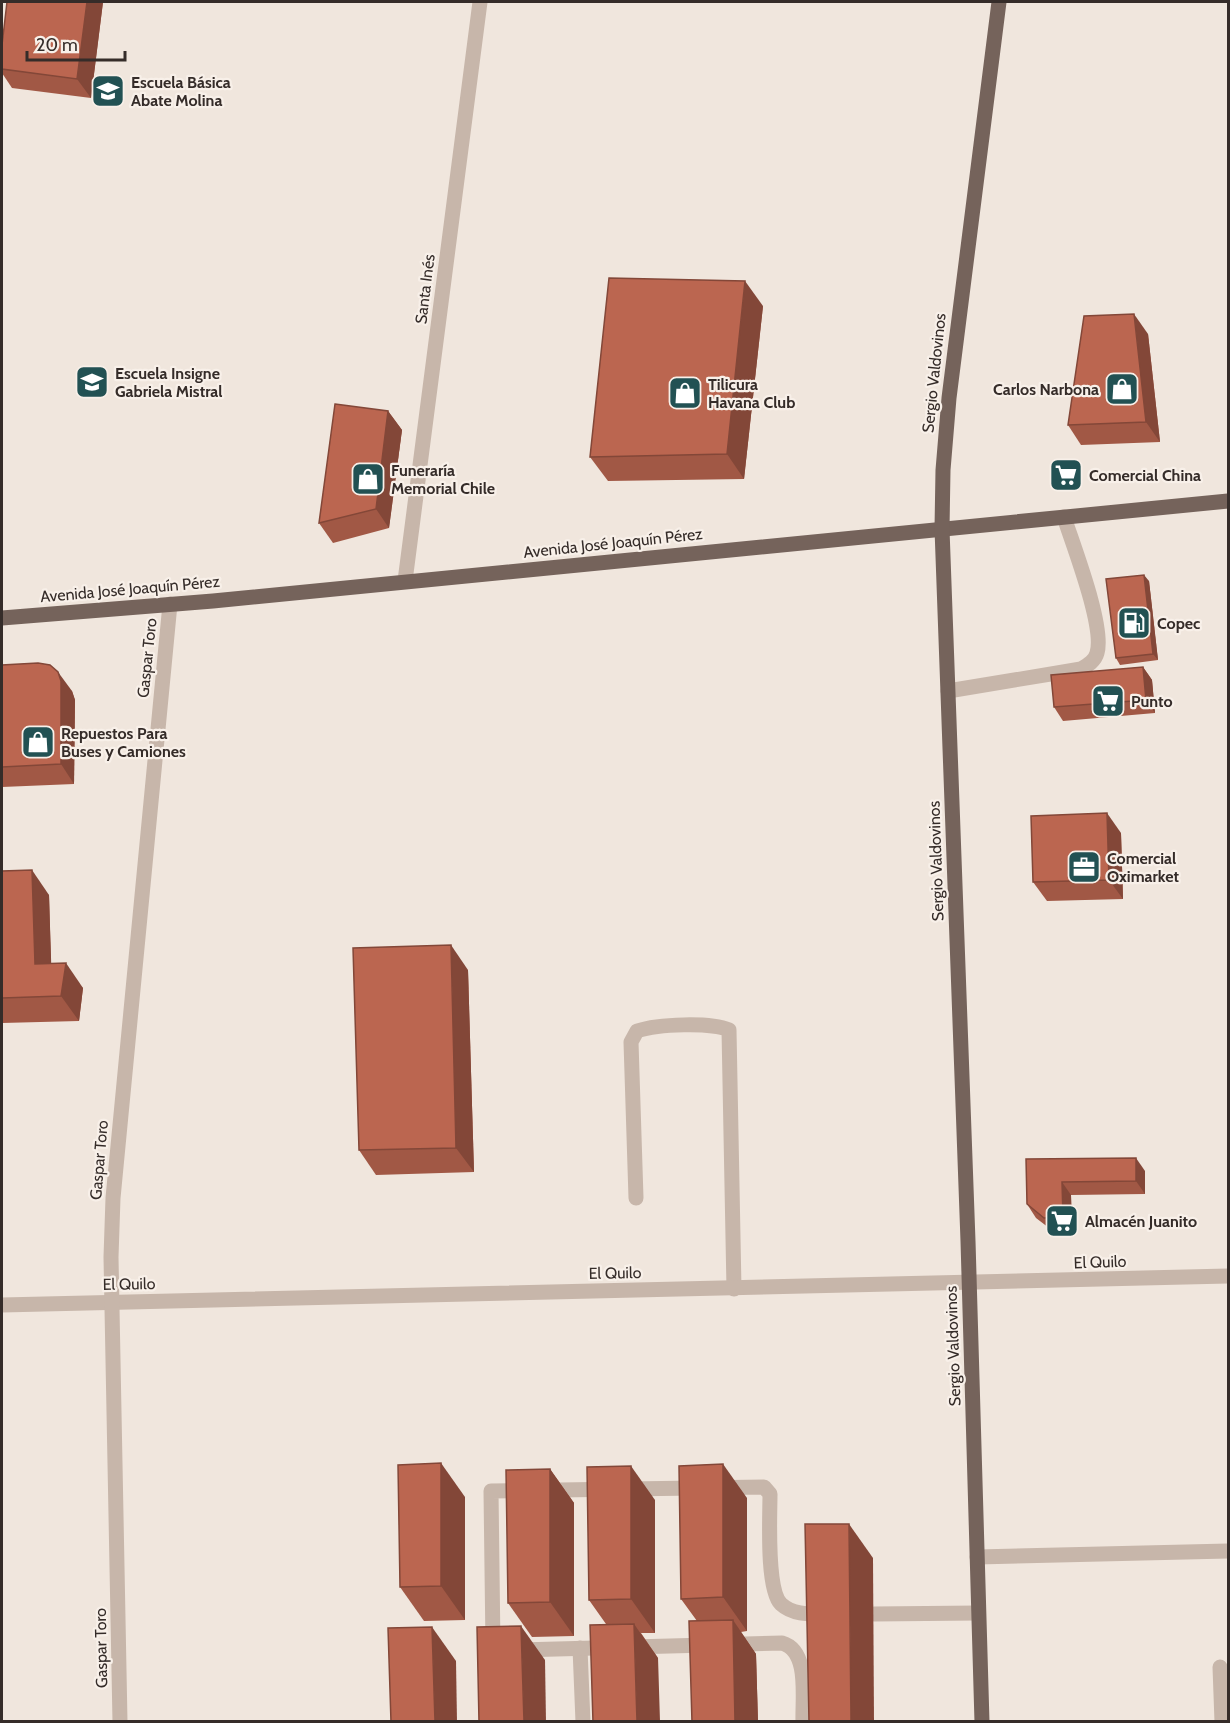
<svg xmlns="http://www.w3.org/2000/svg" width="1230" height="1723" viewBox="0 0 1230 1723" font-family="Cabin,sans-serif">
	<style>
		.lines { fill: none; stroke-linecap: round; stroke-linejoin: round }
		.minor { stroke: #c7b6aa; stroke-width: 15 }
		.major { stroke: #75635b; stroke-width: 15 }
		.wall { fill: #a15845 }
		.shaded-wall { fill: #834738 }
		.building { fill: #bb6650; stroke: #834738; stroke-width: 1.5 }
		.labels { text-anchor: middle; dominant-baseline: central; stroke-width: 4.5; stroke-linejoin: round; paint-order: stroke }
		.poi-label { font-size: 16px; font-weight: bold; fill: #352c29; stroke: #f8f0e9; text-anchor: start }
		.street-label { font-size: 16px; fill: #352c29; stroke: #f8f0e9 }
	</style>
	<rect width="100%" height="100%" fill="#f0e6dd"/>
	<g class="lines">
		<!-- minor -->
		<g class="minor">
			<polyline points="405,581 480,2"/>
			<path d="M 948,691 L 1081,669 C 1088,665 1095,661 1097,653 C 1105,627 1073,545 1064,517"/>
			<path d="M 636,1198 L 631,1042 L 637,1031 C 658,1024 710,1022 729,1030 L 734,1289"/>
			<polyline points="2,1305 1228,1276"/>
			<polyline points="977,1557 1228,1551"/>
			<polyline points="874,1614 978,1613"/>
			<path d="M 493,1647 L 491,1491 L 764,1487 L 770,1494 C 770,1516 766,1589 781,1604 C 793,1615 810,1614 825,1614"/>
			<polyline points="580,1648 583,1722"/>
			<path d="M 519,1650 L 782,1643 C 810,1651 802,1698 803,1722"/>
			<polyline points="1220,1667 1222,1722"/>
			<polyline points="120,1722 111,1257 113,1198 170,604"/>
		</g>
		<!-- major -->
		<g class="major">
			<polyline points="2,618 213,601 1228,501"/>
			<polyline points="982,1722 968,1241 942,529 943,470 949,398 999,2"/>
		</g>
	</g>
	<!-- wall -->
	<g class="wall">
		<polygon points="103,2 91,98 12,88 2,73 2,45"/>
		<polygon points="763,306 744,479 608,481 590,457"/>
		<polygon points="1148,334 1160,442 1081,445 1068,425"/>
		<polygon points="388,411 402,430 389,528 333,543 319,523"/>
		<polygon points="1149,581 1158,660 1120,665 1116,658"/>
		<polygon points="2,665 72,691 75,700 74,784 2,787"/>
		<polygon points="1143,667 1152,680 1155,713 1063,721 1054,707"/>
		<polygon points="1121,833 1123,899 1047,901 1033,882"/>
		<polygon points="2,871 49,895 51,963 83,988 79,1021 2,1023"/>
		<polygon points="468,970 474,1172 376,1175 359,1150"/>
		<polygon points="1026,1159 1145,1171 1145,1194 1071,1195 1072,1230 1053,1231 1036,1218 1027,1204"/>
		<polygon points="550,1469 574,1503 574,1636 532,1637 508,1603"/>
		<polygon points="465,1497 465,1620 424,1621 400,1587"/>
		<polygon points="747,1498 747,1631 741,1632 756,1654 758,1722 692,1722 697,1621 681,1599"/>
		<polygon points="655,1500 655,1633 641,1633 658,1658 606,1624 589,1600"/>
	</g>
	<!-- shaded-wall -->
	<g class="shaded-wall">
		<polygon points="87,2 103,2 91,98 77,79"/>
		<polygon points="745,281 763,306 744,479 727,454"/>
		<polygon points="1134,314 1148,334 1160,442 1146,422"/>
		<polygon points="388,411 402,430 389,528 376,509"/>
		<polygon points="1144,575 1149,581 1158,660 1153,654"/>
		<polygon points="1143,667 1152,680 1155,713 1146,700"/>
		<polygon points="58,672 72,691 75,700 74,784 61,764"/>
		<polygon points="1107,813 1121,833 1123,899 1109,880"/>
		<polygon points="32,870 49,895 52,989 35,964"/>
		<polygon points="451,945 468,970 474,1172 456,1148"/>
		<polygon points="66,963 83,988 79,1021 61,996"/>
		<polygon points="1136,1158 1145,1171 1145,1194 1136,1181"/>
		<polygon points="1062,1182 1071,1195 1072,1230 1063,1217"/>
		<polygon points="441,1463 465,1497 465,1620 441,1586"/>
		<polygon points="723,1464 747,1498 747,1631 723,1597"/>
		<polygon points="631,1466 655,1500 655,1633 631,1599"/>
		<polygon points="550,1469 574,1503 574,1636 550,1602"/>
		<polygon points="849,1524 873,1558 874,1722 851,1722"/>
		<polygon points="733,1620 756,1654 758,1722 735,1722"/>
		<polygon points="634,1624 658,1658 660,1722 637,1722"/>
		<polygon points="521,1626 545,1660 546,1722 524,1722"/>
		<polygon points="432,1627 456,1661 457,1722 435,1722"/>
	</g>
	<!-- building -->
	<g class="building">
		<polygon points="7,2 87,2 77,79 2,69 2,45"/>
		<polygon points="609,278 745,281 727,454 590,457"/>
		<polygon points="1134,314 1146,422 1068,425 1084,316"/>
		<polygon points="335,404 388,411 376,509 319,523"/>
		<polygon points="1144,575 1153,654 1116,658 1106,579"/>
		<polygon points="38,663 50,665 58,672 61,681 61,764 2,767 2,665"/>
		<polygon points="1143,667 1146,700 1054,707 1051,675"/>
		<polygon points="1107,813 1109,880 1033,882 1031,816"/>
		<polygon points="32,870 35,964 66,963 61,996 2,998 2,871"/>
		<polygon points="451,945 456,1148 359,1150 353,948"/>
		<polygon points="1136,1158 1136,1181 1062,1182 1063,1217 1044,1218 1027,1204 1026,1159"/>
		<polygon points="441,1463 441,1586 400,1587 398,1465"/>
		<polygon points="723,1464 723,1597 681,1599 679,1466"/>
		<polygon points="631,1466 631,1599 589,1600 587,1467"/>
		<polygon points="550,1469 550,1602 508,1603 506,1470"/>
		<polygon points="805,1524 849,1524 851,1722 809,1722"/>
		<polygon points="733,1620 735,1722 692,1722 689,1621"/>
		<polygon points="634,1624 637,1722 593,1722 590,1625"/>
		<polygon points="521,1626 524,1722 479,1722 477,1627"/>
		<polygon points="432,1627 435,1722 391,1722 388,1628"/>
	</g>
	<!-- icons -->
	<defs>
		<g id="school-square" transform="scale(1.725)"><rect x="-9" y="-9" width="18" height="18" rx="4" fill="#225153" stroke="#f8f0e9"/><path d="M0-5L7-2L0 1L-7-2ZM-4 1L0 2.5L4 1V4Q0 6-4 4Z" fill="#fff"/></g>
		<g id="shop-square" transform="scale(1.725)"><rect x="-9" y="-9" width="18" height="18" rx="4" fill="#225153" stroke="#f8f0e9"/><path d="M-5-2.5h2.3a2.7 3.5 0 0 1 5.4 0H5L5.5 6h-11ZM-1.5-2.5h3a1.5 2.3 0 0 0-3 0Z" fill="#fff"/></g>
		<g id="supermarket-square" transform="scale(1.725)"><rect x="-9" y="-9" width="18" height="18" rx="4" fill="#225153" stroke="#f8f0e9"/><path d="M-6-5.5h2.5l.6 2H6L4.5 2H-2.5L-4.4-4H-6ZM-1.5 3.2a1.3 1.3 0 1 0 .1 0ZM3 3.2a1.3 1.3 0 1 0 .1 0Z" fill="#fff"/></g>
		<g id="fuel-square" transform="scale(1.725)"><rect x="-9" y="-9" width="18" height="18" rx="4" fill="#225153" stroke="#f8f0e9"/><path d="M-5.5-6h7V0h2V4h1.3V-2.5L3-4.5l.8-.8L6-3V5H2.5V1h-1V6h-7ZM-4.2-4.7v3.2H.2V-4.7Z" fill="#fff"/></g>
		<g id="office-square" transform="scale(1.725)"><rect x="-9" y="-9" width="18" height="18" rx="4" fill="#225153" stroke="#f8f0e9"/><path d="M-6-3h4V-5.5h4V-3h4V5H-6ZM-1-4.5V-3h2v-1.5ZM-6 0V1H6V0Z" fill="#fff"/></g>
	</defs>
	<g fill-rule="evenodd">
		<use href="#school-square" x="108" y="91"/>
		<use href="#school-square" x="92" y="382"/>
		<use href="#shop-square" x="1122" y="389"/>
		<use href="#shop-square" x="685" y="393"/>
		<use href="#supermarket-square" x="1066" y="475"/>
		<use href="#shop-square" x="368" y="479"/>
		<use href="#fuel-square" x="1134" y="623"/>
		<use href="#supermarket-square" x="1108" y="701"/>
		<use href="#shop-square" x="38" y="742"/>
		<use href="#office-square" x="1084" y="867"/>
		<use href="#supermarket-square" x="1062" y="1221"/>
	</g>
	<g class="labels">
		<!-- poi labels -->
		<g class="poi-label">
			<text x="131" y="82">Escuela Básica<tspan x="131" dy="18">Abate Molina</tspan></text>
			<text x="115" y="373">Escuela Insigne<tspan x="115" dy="18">Gabriela Mistral</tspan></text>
			<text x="708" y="384">Tilicura<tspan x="708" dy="18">Havana Club</tspan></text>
			<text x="1099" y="389" text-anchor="end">Carlos Narbona</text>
			<text x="391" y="470">Funeraría<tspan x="391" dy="18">Memorial Chile</tspan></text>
			<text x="1089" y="475">Comercial China</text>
			<text x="1157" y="623">Copec</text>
			<text x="1131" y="701">Punto</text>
			<text x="61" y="733">Repuestos Para<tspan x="61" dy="18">Buses y Camiones</tspan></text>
			<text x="1107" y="858">Comercial<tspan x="1107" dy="18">Oximarket</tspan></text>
			<text x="1085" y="1221">Almacén Juanito</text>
		</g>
		<!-- street labels -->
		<g class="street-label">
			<text transform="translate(425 289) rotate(-83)">Santa Inés</text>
			<text transform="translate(934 373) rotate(-84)">Sergio Valdovinos</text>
			<text transform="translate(613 543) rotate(-6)">Avenida José Joaquín Pérez</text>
			<text transform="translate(130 589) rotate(-5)">Avenida José Joaquín Pérez</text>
			<text transform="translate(147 658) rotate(-84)">Gaspar Toro</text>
			<text transform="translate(936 861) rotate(-92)">Sergio Valdovinos</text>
			<text transform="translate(99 1160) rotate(-85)">Gaspar Toro</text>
			<text transform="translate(1100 1262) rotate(-2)">El Quilo</text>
			<text transform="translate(615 1273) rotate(-1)">El Quilo</text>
			<text transform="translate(129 1284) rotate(-1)">El Quilo</text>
			<text transform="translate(953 1346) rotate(-92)">Sergio Valdovinos</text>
			<text transform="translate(101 1648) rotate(-91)">Gaspar Toro</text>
		</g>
	</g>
	<!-- border -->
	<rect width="1230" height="1723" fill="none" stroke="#352c29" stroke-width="6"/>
	<!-- scale -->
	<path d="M27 51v9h98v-9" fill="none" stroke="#352c29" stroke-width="3"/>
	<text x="36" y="51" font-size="18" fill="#352c29" stroke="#f8f0e9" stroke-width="4.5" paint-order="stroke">20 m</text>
</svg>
